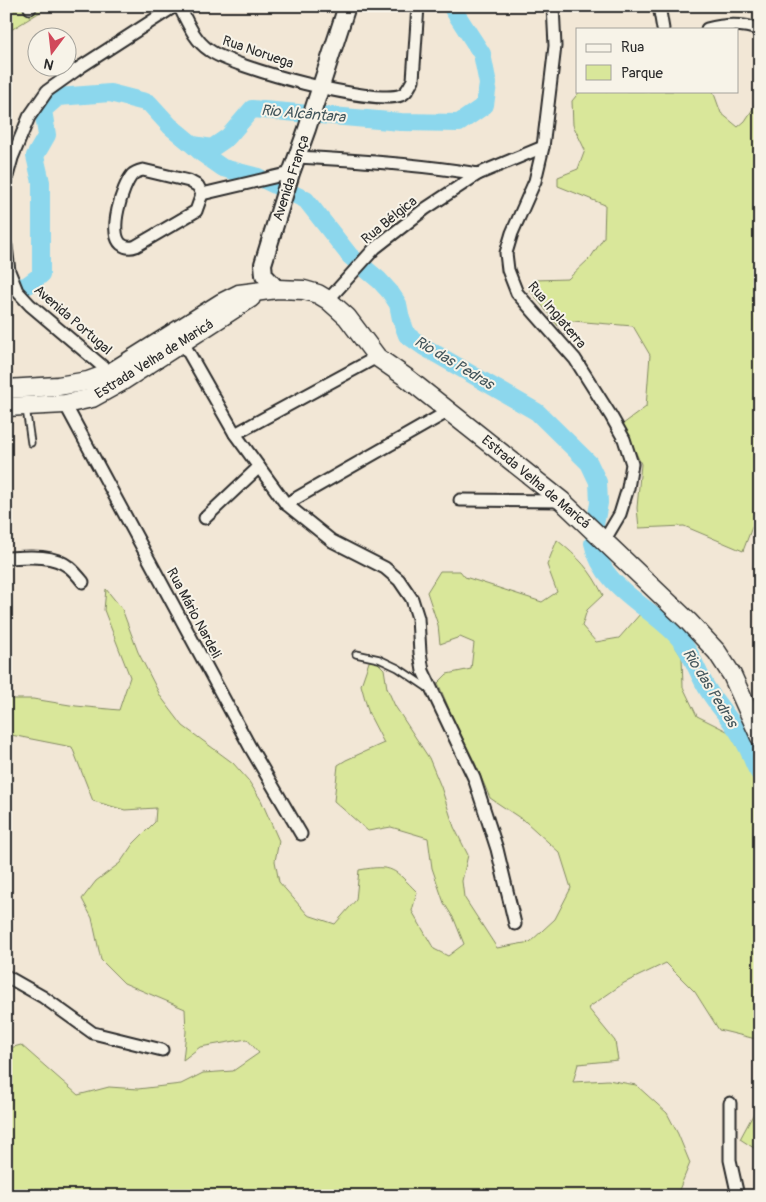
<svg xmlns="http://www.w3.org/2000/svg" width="766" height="1202" viewBox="0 0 766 1202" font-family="Pangolin,sans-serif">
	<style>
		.green { fill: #d9e79a; stroke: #828962 }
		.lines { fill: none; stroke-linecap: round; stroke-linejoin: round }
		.river { stroke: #8cd7ed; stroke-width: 18 }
		.lane-casing { stroke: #2b2b2b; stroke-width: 9 }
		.street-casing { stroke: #2b2b2b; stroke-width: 15 }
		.secondary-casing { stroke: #2b2b2b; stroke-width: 20 }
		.primary-casing { stroke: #2b2b2b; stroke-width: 21 }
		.lane { stroke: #f7f3e8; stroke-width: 5.5 }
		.street { stroke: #f7f3e8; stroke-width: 11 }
		.secondary { stroke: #f7f3e8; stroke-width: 16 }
		.primary { stroke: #f7f3e8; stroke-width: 18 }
		.labels { text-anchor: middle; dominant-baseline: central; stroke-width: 4; stroke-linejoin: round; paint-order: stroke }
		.street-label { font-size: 14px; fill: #2b2b2b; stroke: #f7f3e8 }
		.water-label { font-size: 15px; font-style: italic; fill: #43565c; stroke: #f7f3e8 }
	</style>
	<rect width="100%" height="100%" fill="#f2e7d6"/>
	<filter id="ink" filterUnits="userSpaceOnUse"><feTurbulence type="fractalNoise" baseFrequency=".02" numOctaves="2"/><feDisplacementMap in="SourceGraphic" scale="10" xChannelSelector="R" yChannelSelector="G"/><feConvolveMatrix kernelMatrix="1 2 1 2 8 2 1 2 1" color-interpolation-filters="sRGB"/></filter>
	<g filter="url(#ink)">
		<!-- green -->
		<g class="green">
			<polygon points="9,6 50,6 6,33 6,12"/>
			<polygon points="580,91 713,91 721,113 738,127 745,121 760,98 760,522 752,527 743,551 684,526 639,528 637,508 641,464 623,424 646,407 650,355 633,326 573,321 558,326 530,290 535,280 568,279 591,257 604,237 605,205 558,186 558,177 578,169 585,150 573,125 572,101"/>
			<path d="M 557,540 C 579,558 590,569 603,595 L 587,610 L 582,626 L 596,642 L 619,638 L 641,613 L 665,631 L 682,657 L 683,687 L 697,716 L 729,732 L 760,784 L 760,1040 L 719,1030 L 695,992 L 666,963 L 624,983 L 588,1008 L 615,1041 L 618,1060 L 578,1064 L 573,1082 L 608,1080 L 636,1085 L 667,1113 L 678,1134 L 690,1163 L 679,1190 L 666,1196 L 74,1196 L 69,1194 L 65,1196 L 6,1196 L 6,1049 L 21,1045 L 78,1095 L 109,1087 L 138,1089 L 181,1084 L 203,1073 L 233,1071 L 259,1053 L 247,1039 L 200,1047 L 183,1060 L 186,1032 L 185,1009 L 124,983 L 101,960 L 92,918 L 82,899 L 96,881 L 120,863 L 133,844 L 155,822 L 156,808 L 125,810 L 93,801 L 72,747 L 6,734 L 6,699 L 33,699 L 76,706 L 119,710 L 130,677 L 104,610 L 106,589 L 122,609 L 138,652 L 161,697 L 183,726 L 233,763 L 248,780 L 261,800 L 279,841 L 275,861 L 279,882 L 308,915 L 335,924 L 356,900 L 359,870 C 393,864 394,869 417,892 L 412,911 L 434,949 L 448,956 L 464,944 L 454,919 L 444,903 L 432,868 L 428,838 L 391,827 L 368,831 L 334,801 L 338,765 L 346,760 L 384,743 L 369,714 L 361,685 L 371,656 L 384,669 L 387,688 L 395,706 L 429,758 L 441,787 L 454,827 L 468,855 L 462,881 L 464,897 L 497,948 L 530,942 L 555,919 L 571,888 L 560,853 L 526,822 L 490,798 L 475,763 L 453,718 L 438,683 L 447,674 L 471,669 L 474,643 L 460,637 L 440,644 L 438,625 L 427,592 L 440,571 L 460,571 L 465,577 L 542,602 L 557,592 L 547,565 Z"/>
			<polygon points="760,1102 760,1152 740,1139"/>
		</g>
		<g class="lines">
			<!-- river -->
			<g class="river">
				<polyline points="194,146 203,154 223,168 258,177 306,200 350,256 379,280 390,292 398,304 401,319 407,335 424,347 537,412 589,463 598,482 599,503 595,525"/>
				<polyline points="6,289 26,286 41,275 41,182 35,156 47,135 43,110 58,97 110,93 149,103 170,126 193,145 212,148 228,137 252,109 401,122 459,123 485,105 488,84 482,54 451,6"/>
				<path d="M 593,543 C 602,588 650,606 678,637 C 692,652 697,673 708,690 C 720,709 737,726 747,747 C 752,756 754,767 760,774"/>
			</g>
			<!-- lane casing -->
			<g class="lane-casing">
				<g id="lane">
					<polyline points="26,408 31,443"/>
					<polyline points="356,654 379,659 398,668 429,689"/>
				</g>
			</g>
			<!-- street casing -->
			<g class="street-casing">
				<g id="street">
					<path d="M 179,6 C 187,21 194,40 209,50 C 233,68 375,106 401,95 C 407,93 410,85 413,80 L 418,6"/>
					<polyline points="553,6 555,46 543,147 535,181 512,233 506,253 508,270 517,293 575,359 611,416 624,439 632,464 628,488 620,514 604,541"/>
					<polyline points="659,6 663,29"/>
					<polyline points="30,8 30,6"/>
					<path d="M 707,29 C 725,24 742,23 760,30"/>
					<path d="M 297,157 C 358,160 418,164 478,174"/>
					<path d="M 143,170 L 189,181 L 198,186 L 202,194 L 196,211 L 136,246 C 131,248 126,248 121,244 C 108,232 122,187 132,175 C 135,172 139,171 143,170 Z"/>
					<polyline points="6,180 12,158 29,117 47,91 82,66 175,6"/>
					<polyline points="202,194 291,173"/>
					<polyline points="6,246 9,271 17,291 30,305 114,376"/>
					<polyline points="328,300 375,248 425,209 478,174 543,147"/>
					<polyline points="182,341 235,434 286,504 332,541 385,568 399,580 412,599 418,618 420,653 423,671 474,778 497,849 515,924"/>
					<polyline points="65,404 250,747 301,834"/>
					<polyline points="235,434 377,357"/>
					<polyline points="460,500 562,501"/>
					<polyline points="286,504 449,411"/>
					<polyline points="205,518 259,467"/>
					<path d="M 6,558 C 27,557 52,554 69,567 C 74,571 79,577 83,582"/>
					<polyline points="6,976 43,997 93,1033 162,1050"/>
					<polyline points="730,1103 730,1160 738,1196"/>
				</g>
			</g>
			<!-- secondary casing -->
			<g class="secondary-casing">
				<polyline id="secondary" points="277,289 264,275 263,264 291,173 307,129 347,6"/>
			</g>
			<!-- primary casing -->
			<g class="primary-casing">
				<g id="primary">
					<polyline points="6,389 58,386 88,381 110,373 221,303 239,294 277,289 304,290 318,294 328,300 347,317 377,357 407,378 562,501 688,621 717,652 732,675 760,737"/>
					<polyline points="6,407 65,404 92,398 121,382 251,298"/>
				</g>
			</g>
			<!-- lane -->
			<use href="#lane" class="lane"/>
			<!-- street -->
			<use href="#street" class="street"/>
			<!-- secondary -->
			<use href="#secondary" class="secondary"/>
			<!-- primary -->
			<use href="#primary" class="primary"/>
		</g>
	</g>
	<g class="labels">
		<!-- street labels -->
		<g class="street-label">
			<text transform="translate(258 52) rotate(19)">Rua Noruega</text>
			<text transform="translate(291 178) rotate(-72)">Avenida França</text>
			<text transform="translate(389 220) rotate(-39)">Rua Bélgica</text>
			<text transform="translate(557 315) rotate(50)">Rua Inglaterra</text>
			<text transform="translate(73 320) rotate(41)">Avenida Portugal</text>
			<text transform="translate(154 359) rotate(-32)">Estrada Velha de Maricá</text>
			<text transform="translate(536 482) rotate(40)">Estrada Velha de Maricá</text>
			<text transform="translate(194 613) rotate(62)">Rua Mário Nardeli</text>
		</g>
		<!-- water labels -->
		<g class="water-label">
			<text transform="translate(303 114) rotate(5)">Rio Alcântara</text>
			<text transform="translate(454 363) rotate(31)">Rio das Pedras</text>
			<text transform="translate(710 688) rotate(58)">Rio das Pedras</text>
		</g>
	</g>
	<!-- margin -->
	<rect width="766" height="1202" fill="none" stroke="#f7f3e8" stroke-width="25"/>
	<rect x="12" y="12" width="741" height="1177" fill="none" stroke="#2b2b2b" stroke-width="2" filter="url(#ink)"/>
	<!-- legend -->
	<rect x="576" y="28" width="162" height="65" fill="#f7f3e8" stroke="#a5a39c"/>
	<rect x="586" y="44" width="25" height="8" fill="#f7f3e8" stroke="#a5a39c"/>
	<text x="621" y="52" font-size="15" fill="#2b2b2b">Rua</text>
	<rect x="586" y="65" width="25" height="15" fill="#d9e79a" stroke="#a5a39c"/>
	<text x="621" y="78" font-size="15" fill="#2b2b2b">Parque</text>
	<!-- north arrow -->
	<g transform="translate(52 52) rotate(195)"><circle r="24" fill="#f7f3e8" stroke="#a5a39c"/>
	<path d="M0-4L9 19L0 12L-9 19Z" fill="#d1495b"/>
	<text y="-8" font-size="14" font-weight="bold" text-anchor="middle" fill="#2b2b2b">N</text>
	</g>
</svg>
